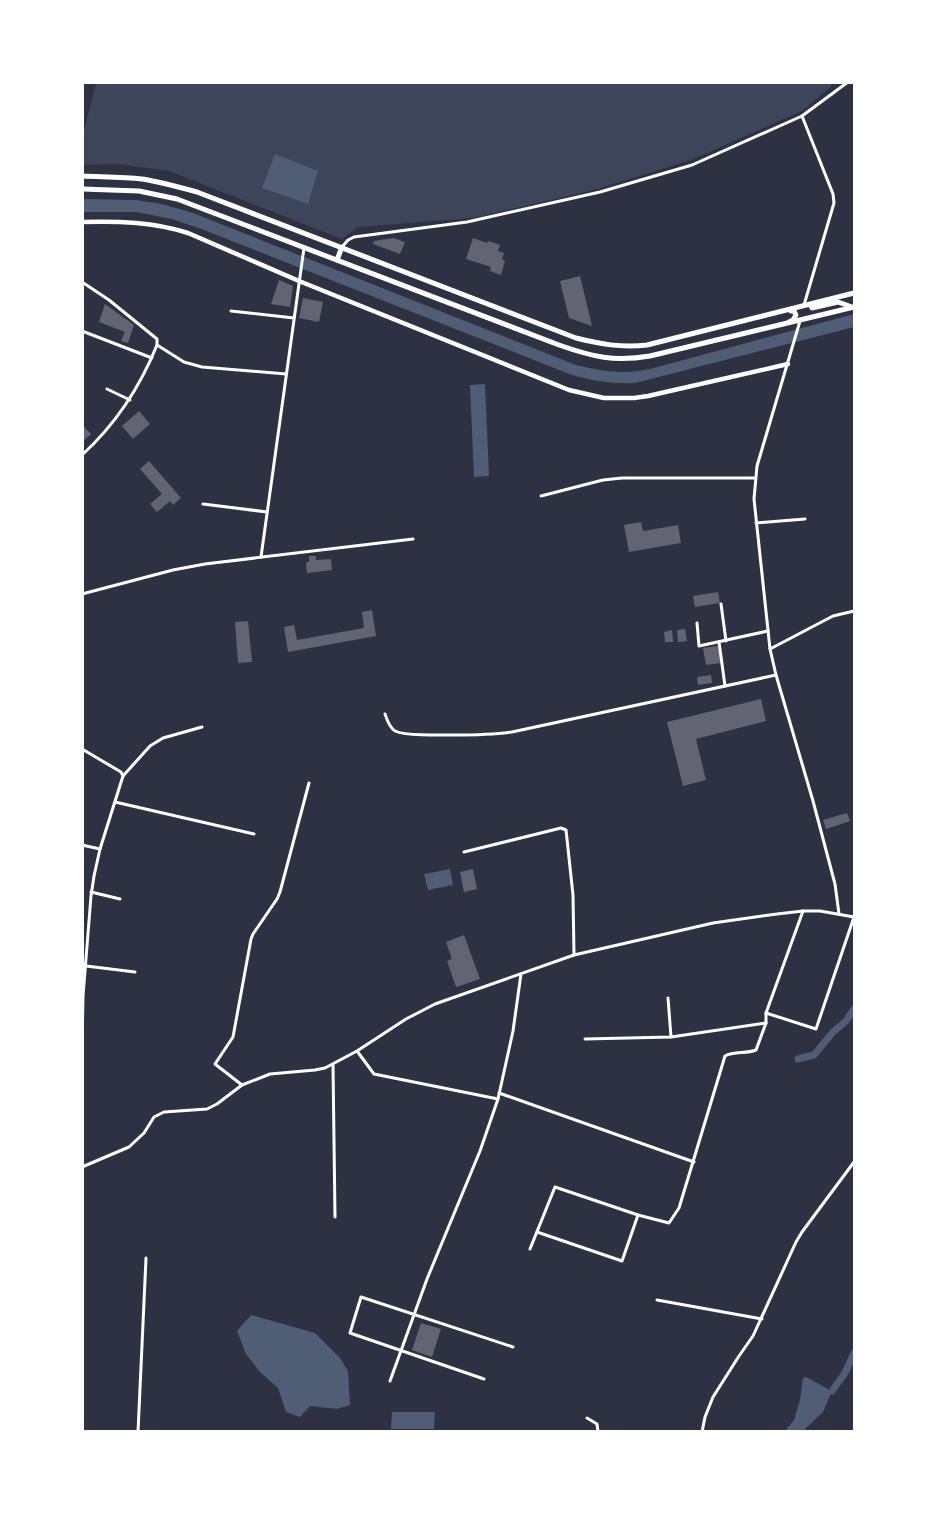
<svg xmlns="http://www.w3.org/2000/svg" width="937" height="1514" viewBox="0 0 937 1514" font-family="'Noto Serif',serif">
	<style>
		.green { fill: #3c4559 }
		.water { fill: #4f5d75 }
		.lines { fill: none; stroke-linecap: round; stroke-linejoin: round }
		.canal { stroke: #4f5d75; stroke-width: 7 }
		.building { fill: #626471 }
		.minor { stroke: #fff; stroke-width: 3 }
		.secondary { stroke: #fff; stroke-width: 4.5 }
		.primary { stroke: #fff; stroke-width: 5 }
	</style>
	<rect width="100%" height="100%" fill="#2d3142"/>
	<!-- green -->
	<polygon class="green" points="831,82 832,86 802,111 691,160 594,190 473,218 358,227 342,239 169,171 118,164 83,165 83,134 96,83"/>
	<!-- water -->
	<g class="water">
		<polygon points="275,154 318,171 308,204 262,188"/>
		<path d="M 83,199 L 136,200 L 162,204 L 193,213 L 576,365 C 604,371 620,375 650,369 L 854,314 L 854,327 L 635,383 C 613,384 593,381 572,375 L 204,230 L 172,219 L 136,212 L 83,212 Z"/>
		<polygon points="485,384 489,476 474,477 470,385"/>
		<polygon points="450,869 453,885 428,890 424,874"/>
		<polygon points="251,1315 315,1333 340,1358 348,1371 350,1405 337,1409 310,1406 300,1417 286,1412 278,1388 260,1372 246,1354 237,1331"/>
		<polygon points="806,1377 832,1391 823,1412 806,1428 805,1431 785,1431 794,1420 800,1400 803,1378"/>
		<polygon points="392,1412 435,1412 434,1429 391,1429"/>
	</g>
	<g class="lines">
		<!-- canal -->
		<g class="canal">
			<polyline points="798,1059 814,1055 833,1032 846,1021 854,1009"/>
			<polyline points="832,1391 845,1373 854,1353"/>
		</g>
	</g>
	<!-- building -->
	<g class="building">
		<polygon points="393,238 405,242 400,254 373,244 374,241"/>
		<polygon points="473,238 487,243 488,241 500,245 498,251 504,253 502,259 505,261 501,275 490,271 491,267 466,259"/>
		<polygon points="580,276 592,326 569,318 560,281"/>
		<polygon points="279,280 293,286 290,307 271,304"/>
		<polygon points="303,298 323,302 319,322 299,318"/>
		<polygon points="105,304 134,325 128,343 121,341 125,332 99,322"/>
		<polygon points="139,411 150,424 133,439 122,426"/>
		<polygon points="82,425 91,434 82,442"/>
		<polygon points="149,461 181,498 173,505 170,501 157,512 150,504 162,494 140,469"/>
		<polygon points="641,522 643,531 678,525 681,543 629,552 624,525"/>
		<polygon points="309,556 316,556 316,560 331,559 332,570 307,573 306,562 309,562"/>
		<polygon points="718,592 720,603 695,607 693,596"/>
		<polygon points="372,610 376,636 288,652 284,627 294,625 297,640 364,628 362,612"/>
		<polygon points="248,621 252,662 238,663 235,622"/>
		<polygon points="685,629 687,641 678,642 677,630"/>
		<polygon points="672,630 673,642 665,642 664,632"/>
		<polygon points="718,646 721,663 706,665 703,648"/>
		<polygon points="711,675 712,683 698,685 697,677"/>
		<polygon points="761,699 766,721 696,739 706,780 683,786 667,722"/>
		<polygon points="847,813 850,821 826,829 823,820"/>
		<polygon points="473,869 477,889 464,892 460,872"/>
		<polygon points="464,935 480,979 456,987 447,961 452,959 446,942"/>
		<polygon points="421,1323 441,1329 432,1357 412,1350"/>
	</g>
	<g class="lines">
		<!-- minor -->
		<g class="minor">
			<polyline points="802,116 833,194 834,203 804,305"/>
			<polyline points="342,247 348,240 354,237 467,222 600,192 692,165 802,116 848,82"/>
			<path d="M 82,282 L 109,300 L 157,339 L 157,345 C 140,387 116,424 82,455"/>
			<polyline points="231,311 294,318"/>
			<polyline points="800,321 757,466 754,499 770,649 776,675 813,801 835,884 839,914"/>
			<polyline points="82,331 152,358"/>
			<polyline points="157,345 184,362 202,367 286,374"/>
			<polyline points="107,389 130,400"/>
			<polyline points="541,496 603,480 622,478 755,478"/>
			<polyline points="203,504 267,512"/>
			<polyline points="756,523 805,519"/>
			<polyline points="261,557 304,248"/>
			<polyline points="82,594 173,570 205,564 413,539"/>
			<polyline points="721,604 726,641"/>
			<polyline points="697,623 699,646 768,631"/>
			<polyline points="719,642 725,686"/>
			<polyline points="770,649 833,616 854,611"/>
			<path d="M 385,714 C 387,720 389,727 395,731 C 405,736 422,734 433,735 C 460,735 485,736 512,732 L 776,675"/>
			<polyline points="82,749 121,772 123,776"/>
			<polyline points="115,802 254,834"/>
			<polyline points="82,845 100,849"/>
			<polyline points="464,852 561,828 566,830 573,895 574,955"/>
			<polyline points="91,892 120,899"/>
			<polyline points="86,966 135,972"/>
			<polyline points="668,998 671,1037"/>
			<polyline points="766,1013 816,1029 854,917"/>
			<polyline points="585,1039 671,1037 766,1023"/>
			<polyline points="82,1048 83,996 91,896 94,876 100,849 123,776 150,746 163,738 202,727"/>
			<polyline points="357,1051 374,1074 498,1099"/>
			<polyline points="333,1065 335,1217"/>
			<polyline points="242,1085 215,1064 233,1037 251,939 253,934 277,899 280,892 309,783"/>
			<polyline points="499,1093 694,1162"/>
			<polyline points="82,1167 129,1147 144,1133 154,1117 164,1112 207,1109 217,1104 242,1085 270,1074 315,1070 325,1068 357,1051 406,1019 435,1004 574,955 713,923 777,914 803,911 820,911 854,917"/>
			<polyline points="537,1232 622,1261 638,1215"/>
			<path d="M 530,1249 L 555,1187 L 638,1215 L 669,1223 L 679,1208 L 725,1056 C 734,1051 746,1054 756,1050 L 766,1023 L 766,1013 L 803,911"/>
			<polyline points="657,1300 762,1319"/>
			<polyline points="484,1379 350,1333 361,1297 513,1347"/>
			<polyline points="390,1381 427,1279 480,1151 498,1099 513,1031 521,974"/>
			<polyline points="587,1418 597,1424 598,1432"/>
			<polyline points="138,1432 146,1258"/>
			<polyline points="702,1432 705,1417 713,1397 739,1356 753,1336 796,1242 802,1232 854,1162"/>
		</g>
		<!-- secondary -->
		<path class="secondary" d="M 82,222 C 119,221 154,222 188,233 L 299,281 L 569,390 L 604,398 L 634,398 L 648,396 L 788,364"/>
		<!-- primary -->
		<g class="primary">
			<path d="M 82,176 C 102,177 122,177 142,179 C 161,182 179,187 197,192 L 576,338 C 600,344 621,348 647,345 L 854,293"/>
			<path d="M 82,189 L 139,191 L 177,199 L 559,345 C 593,357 614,362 650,356 L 854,307"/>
			<polyline points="337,260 342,247"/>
			<polyline points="815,303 811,306 812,308 838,302 852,307"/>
			<polyline points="789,322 793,320 796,315 794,311 791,311"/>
		</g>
	</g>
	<!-- border -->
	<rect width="937" height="1514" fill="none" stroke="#ffffff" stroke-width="168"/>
</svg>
